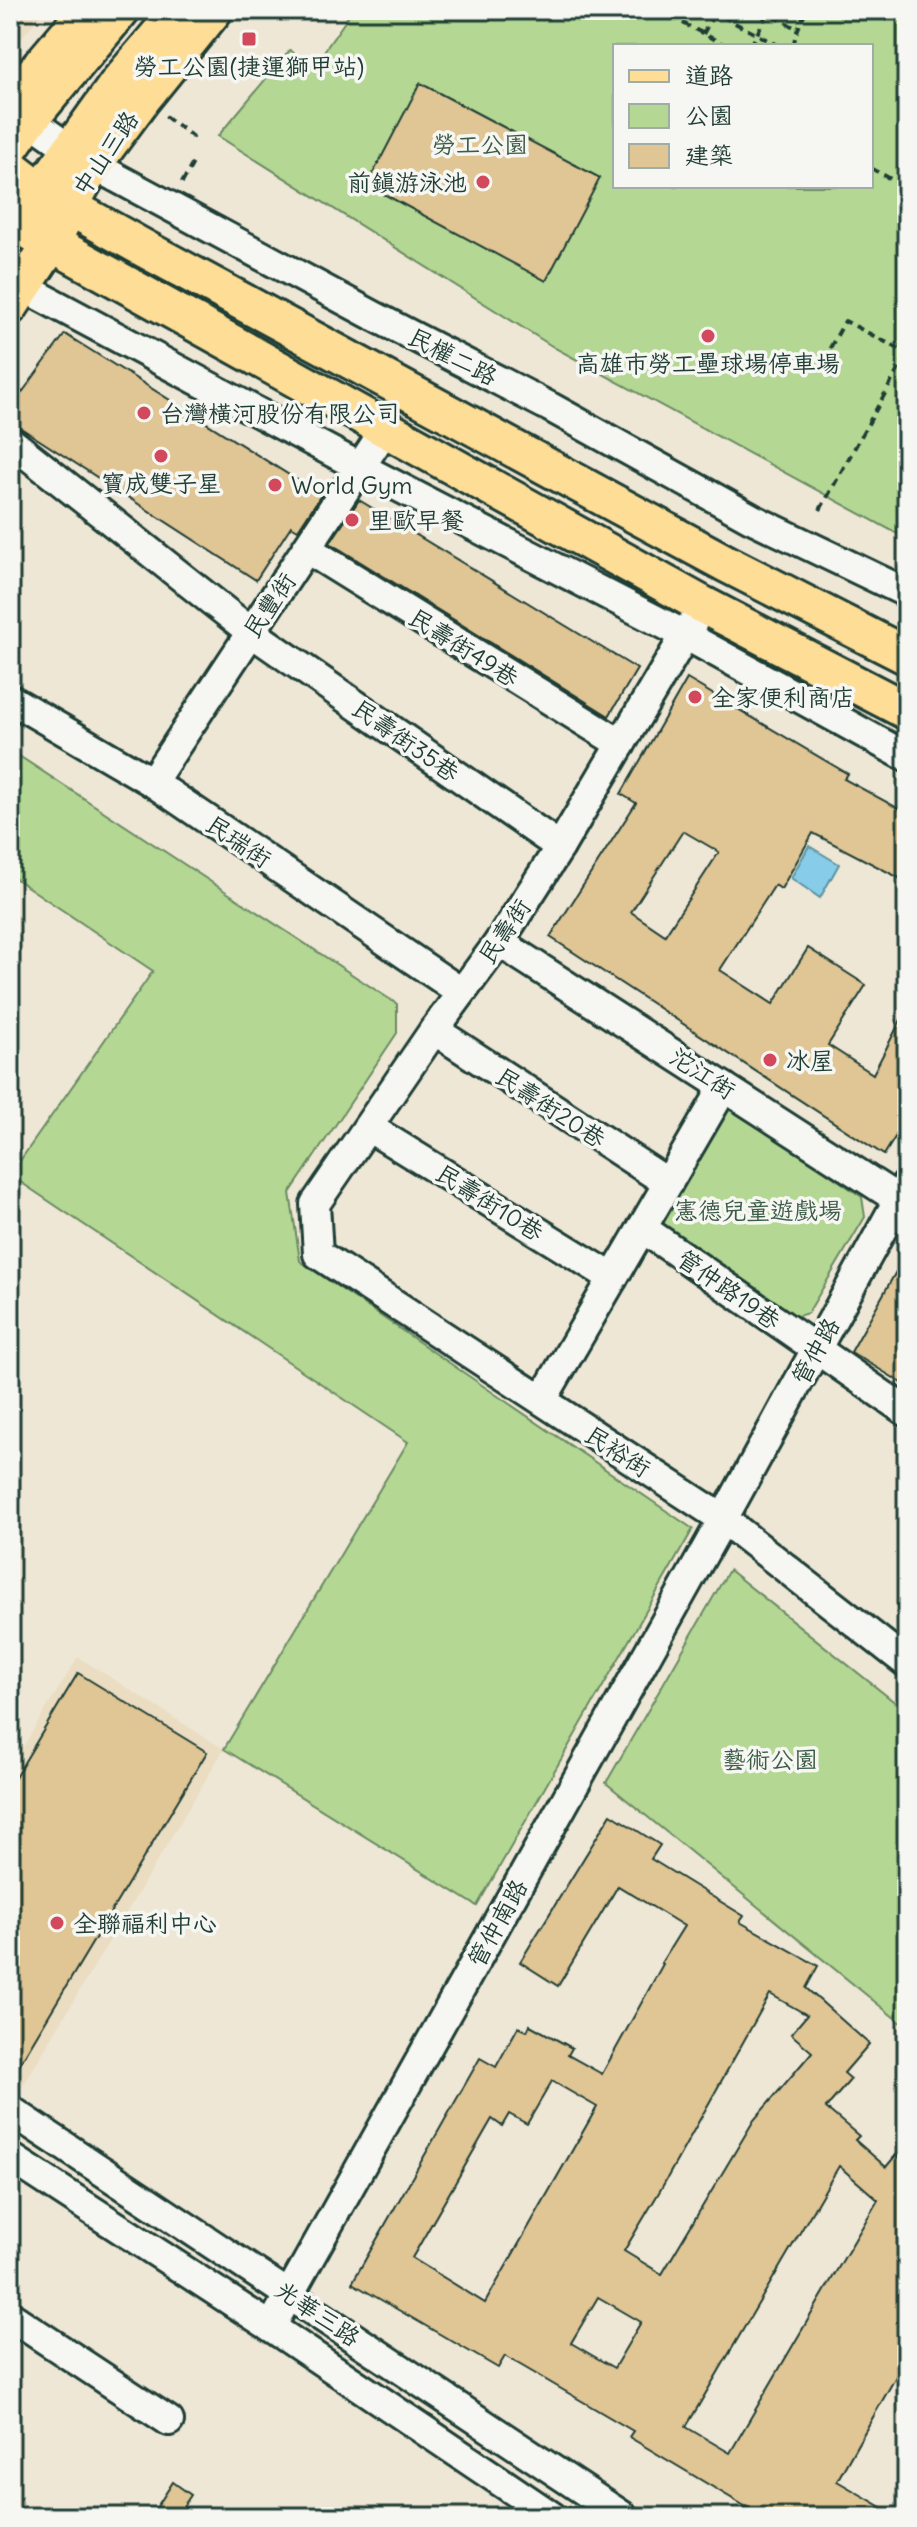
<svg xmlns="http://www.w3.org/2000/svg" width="917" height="2527" viewBox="0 0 917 2527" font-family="Delius,'LXGW WenKai TC',sans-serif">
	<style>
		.built { fill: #eaddc2 }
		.green { fill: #b4d893; stroke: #6a8a64; stroke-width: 2; fill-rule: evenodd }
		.water { fill: #87cce8; stroke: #5d93a0; stroke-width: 2 }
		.building { fill: #e0c595; stroke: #1f3d34; stroke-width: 2; fill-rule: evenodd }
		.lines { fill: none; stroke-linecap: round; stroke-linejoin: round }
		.minor-casing { stroke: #1f3d34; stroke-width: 34 }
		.major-casing { stroke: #1f3d34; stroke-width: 42 }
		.path { stroke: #1f3d34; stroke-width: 4; stroke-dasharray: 8 6; stroke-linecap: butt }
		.minor { stroke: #f6f6f2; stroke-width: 28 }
		.major { stroke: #fedd96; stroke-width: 36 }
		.poi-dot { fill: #d1495b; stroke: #f6f6f2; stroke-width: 3 }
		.labels { text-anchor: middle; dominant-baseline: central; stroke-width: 7; stroke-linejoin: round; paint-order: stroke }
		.poi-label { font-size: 24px; fill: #1f3d34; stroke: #f6f6f2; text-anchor: start }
		.park-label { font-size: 24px; fill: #3d5c47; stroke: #f6f6f2 }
		.street-label { font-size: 24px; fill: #1f3d34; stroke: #f6f6f2 }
	</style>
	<rect width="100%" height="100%" fill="#efe7d6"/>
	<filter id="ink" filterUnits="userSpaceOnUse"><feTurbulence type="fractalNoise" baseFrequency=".0125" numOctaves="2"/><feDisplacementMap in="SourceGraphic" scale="16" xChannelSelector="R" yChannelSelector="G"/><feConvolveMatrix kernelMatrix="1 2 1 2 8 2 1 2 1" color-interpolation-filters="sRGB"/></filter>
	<g filter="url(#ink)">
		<!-- built -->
		<g class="built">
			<polygon points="10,10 45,10 10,51"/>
			<polygon points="78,1657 224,1749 21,2089 10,2082 10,1768"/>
		</g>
		<!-- green -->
		<g class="green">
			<path d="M 338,10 L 907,10 L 907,539 L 555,348 L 218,136 L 290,50 L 313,67 L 348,17 ZM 615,46 L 871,46 L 871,186 L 615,186 Z"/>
			<polygon points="10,750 397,1004 397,1033 290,1193 300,1261 693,1529 477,1906 224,1749 408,1442 10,1175 153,971 10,875"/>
			<polygon points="732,1106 862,1197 865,1217 808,1313 791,1318 661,1230 662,1214 719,1115"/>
			<polygon points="729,1570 907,1712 907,2028 606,1783"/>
		</g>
		<!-- water -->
		<polygon class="water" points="809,846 839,864 820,898 791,878"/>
		<!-- building -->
		<g class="building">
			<polygon points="420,83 600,178 546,281 367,185"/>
			<polygon points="65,334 321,495 298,530 291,526 256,580 10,421 10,409"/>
			<polygon points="359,500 637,669 609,716 330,543"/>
			<path d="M 687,679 L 848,774 L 844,779 L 907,813 L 907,882 L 813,833 L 781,889 L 775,885 L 720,970 L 773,1004 L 808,948 L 866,985 L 828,1045 L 873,1074 L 907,1008 L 907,1118 L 884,1155 L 550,937 L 636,803 L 621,794 ZM 683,831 L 719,852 L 665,935 L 631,912 Z"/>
			<polygon points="907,1252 907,1386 851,1352"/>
			<polygon points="78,1673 207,1752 10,2080 10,1786"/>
			<path d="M 611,1814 L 660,1845 L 651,1859 L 744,1916 L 740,1922 L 818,1966 L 806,1988 L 869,2044 L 844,2073 L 851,2079 L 826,2108 L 859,2136 L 855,2140 L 886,2167 L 896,2155 L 907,2164 L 907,2357 L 837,2481 L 899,2517 L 763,2517 L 629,2437 L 633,2431 L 505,2356 L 498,2368 L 352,2283 L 480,2058 L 496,2067 L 518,2027 L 527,2031 L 530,2025 L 572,2048 L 568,2055 L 602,2074 L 663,1964 L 661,1963 L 684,1926 L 618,1886 L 558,1986 L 520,1962 ZM 770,1994 L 807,2015 L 791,2034 L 812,2052 L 754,2120 L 662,2274 L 624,2251 L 661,2189 ZM 552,2081 L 597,2107 L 485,2303 L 412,2258 L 492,2119 L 502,2126 L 509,2114 L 527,2124 ZM 839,2166 L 878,2200 L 730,2453 L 686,2427 ZM 598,2297 L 641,2322 L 614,2368 L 571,2343 Z"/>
			<polygon points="173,2482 191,2495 176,2517 166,2517 155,2510"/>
		</g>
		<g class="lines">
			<!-- minor casing -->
			<g class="minor-casing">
				<g id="minor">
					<polyline points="15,105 29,120 93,165 374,316 550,407 751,518 907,593"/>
					<polyline points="10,280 360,467 685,635 907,757"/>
					<polyline points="10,441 251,632 560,847"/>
					<polyline points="307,549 621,744"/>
					<polyline points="703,605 560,847 499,942 434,1030 315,1204 318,1254 723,1519 907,1663"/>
					<polyline points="10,699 152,782 461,992"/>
					<polyline points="152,782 386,428"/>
					<polyline points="499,942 907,1205"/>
					<polyline points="434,1030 668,1183"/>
					<polyline points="368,1127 613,1278"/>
					<polyline points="642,1228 907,1412"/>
					<polyline points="542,1400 724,1087"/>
					<polyline points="10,2110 624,2517"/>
					<polyline points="10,2157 271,2327 553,2517"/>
					<polyline points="10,2316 169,2421"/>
					<polyline points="271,2327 723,1519 907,1184"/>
				</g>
			</g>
			<!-- major casing -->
			<g class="major-casing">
				<g id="major">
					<polyline points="10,102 88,10"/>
					<polyline points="10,147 29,120 121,10"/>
					<polyline points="10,167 41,191 145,249 725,563 907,656"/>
					<polyline points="27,211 119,82 180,10"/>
					<polyline points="10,220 703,605 907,711"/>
					<polyline points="10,306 51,244 69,207 93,165 142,99 214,10"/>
				</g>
			</g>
			<!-- path -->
			<g class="path">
				<polyline points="658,10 727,46"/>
				<polyline points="710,10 779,46"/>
				<polyline points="761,10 798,29"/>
				<polyline points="703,34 716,10"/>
				<polyline points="751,46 769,10"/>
				<polyline points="794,46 795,36 806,10"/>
				<polyline points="165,116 197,140"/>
				<polyline points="871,168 907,188"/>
				<polyline points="182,183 194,161"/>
				<polyline points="830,348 845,321 907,353"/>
				<polyline points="820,510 907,354"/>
			</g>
			<!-- minor -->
			<use href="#minor" class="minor"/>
			<!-- major -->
			<use href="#major" class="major"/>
		</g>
	</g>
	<!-- markers -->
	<g class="poi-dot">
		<rect x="241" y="31" width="16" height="16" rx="4"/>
		<circle cx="483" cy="182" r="8"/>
		<circle cx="708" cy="336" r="8"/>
		<circle cx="144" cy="413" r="8"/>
		<circle cx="161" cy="456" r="8"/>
		<circle cx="275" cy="485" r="8"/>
		<circle cx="352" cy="520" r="8"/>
		<circle cx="695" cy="697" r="8"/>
		<circle cx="770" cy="1060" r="8"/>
		<circle cx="57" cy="1923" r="8"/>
	</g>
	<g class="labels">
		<!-- poi labels -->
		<g class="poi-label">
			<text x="249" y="66" text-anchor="middle">勞工公園(捷運獅甲站)</text>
			<text x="467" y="182" text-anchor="end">前鎮游泳池</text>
			<text x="708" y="363" text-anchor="middle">高雄市勞工壘球場停車場</text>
			<text x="160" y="413">台灣橫河股份有限公司</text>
			<text x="161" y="483" text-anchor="middle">寶成雙子星</text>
			<text x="291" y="485">World Gym</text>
			<text x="368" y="520">里歐早餐</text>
			<text x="711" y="697">全家便利商店</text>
			<text x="786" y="1060">冰屋</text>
			<text x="73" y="1923">全聯福利中心</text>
		</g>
		<!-- park labels -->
		<g class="park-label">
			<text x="480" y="144">勞工公園</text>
			<text x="758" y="1210">憲德兒童遊戲場</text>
			<text x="770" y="1759">藝術公園</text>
		</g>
		<!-- street labels -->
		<g class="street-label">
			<text transform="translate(105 153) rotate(-56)">中山三路</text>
			<text transform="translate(453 356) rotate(27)">民權二路</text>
			<text transform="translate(269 605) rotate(-56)">民豐街</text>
			<text transform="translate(464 647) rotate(32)">民壽街49巷</text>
			<text transform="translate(406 740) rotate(35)">民壽街35巷</text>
			<text transform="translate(239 841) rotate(34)">民瑞街</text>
			<text transform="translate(504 931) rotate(-56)">民壽街</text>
			<text transform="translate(703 1073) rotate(33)">沱江街</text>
			<text transform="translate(551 1107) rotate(33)">民壽街20巷</text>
			<text transform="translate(490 1202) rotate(32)">民壽街10巷</text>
			<text transform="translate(729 1289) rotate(35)">管仲路19巷</text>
			<text transform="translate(815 1351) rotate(-61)">管仲路</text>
			<text transform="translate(618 1451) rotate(33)">民裕街</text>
			<text transform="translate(497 1923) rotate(-61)">管仲南路</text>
			<text transform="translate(318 2313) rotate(34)">光華三路</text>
		</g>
	</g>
	<!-- margin -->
	<rect width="917" height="2527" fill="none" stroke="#f6f6f2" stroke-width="40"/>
	<rect x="20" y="20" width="877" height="2487" fill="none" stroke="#1f3d34" stroke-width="3" filter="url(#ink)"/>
	<!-- legend -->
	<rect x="613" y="44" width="260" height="144" fill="#f6f6f2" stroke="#a0aca6" stroke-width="2"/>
	<rect x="629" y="70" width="40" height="12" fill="#fedd96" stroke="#a0aca6" stroke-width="2"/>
	<text x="685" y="84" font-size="24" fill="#1f3d34">道路</text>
	<rect x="629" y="104" width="40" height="24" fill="#b4d893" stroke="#a0aca6" stroke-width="2"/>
	<text x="685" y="124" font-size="24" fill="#1f3d34">公園</text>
	<rect x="629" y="144" width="40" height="24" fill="#e0c595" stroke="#a0aca6" stroke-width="2"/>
	<text x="685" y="164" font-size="24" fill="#1f3d34">建築</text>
</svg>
